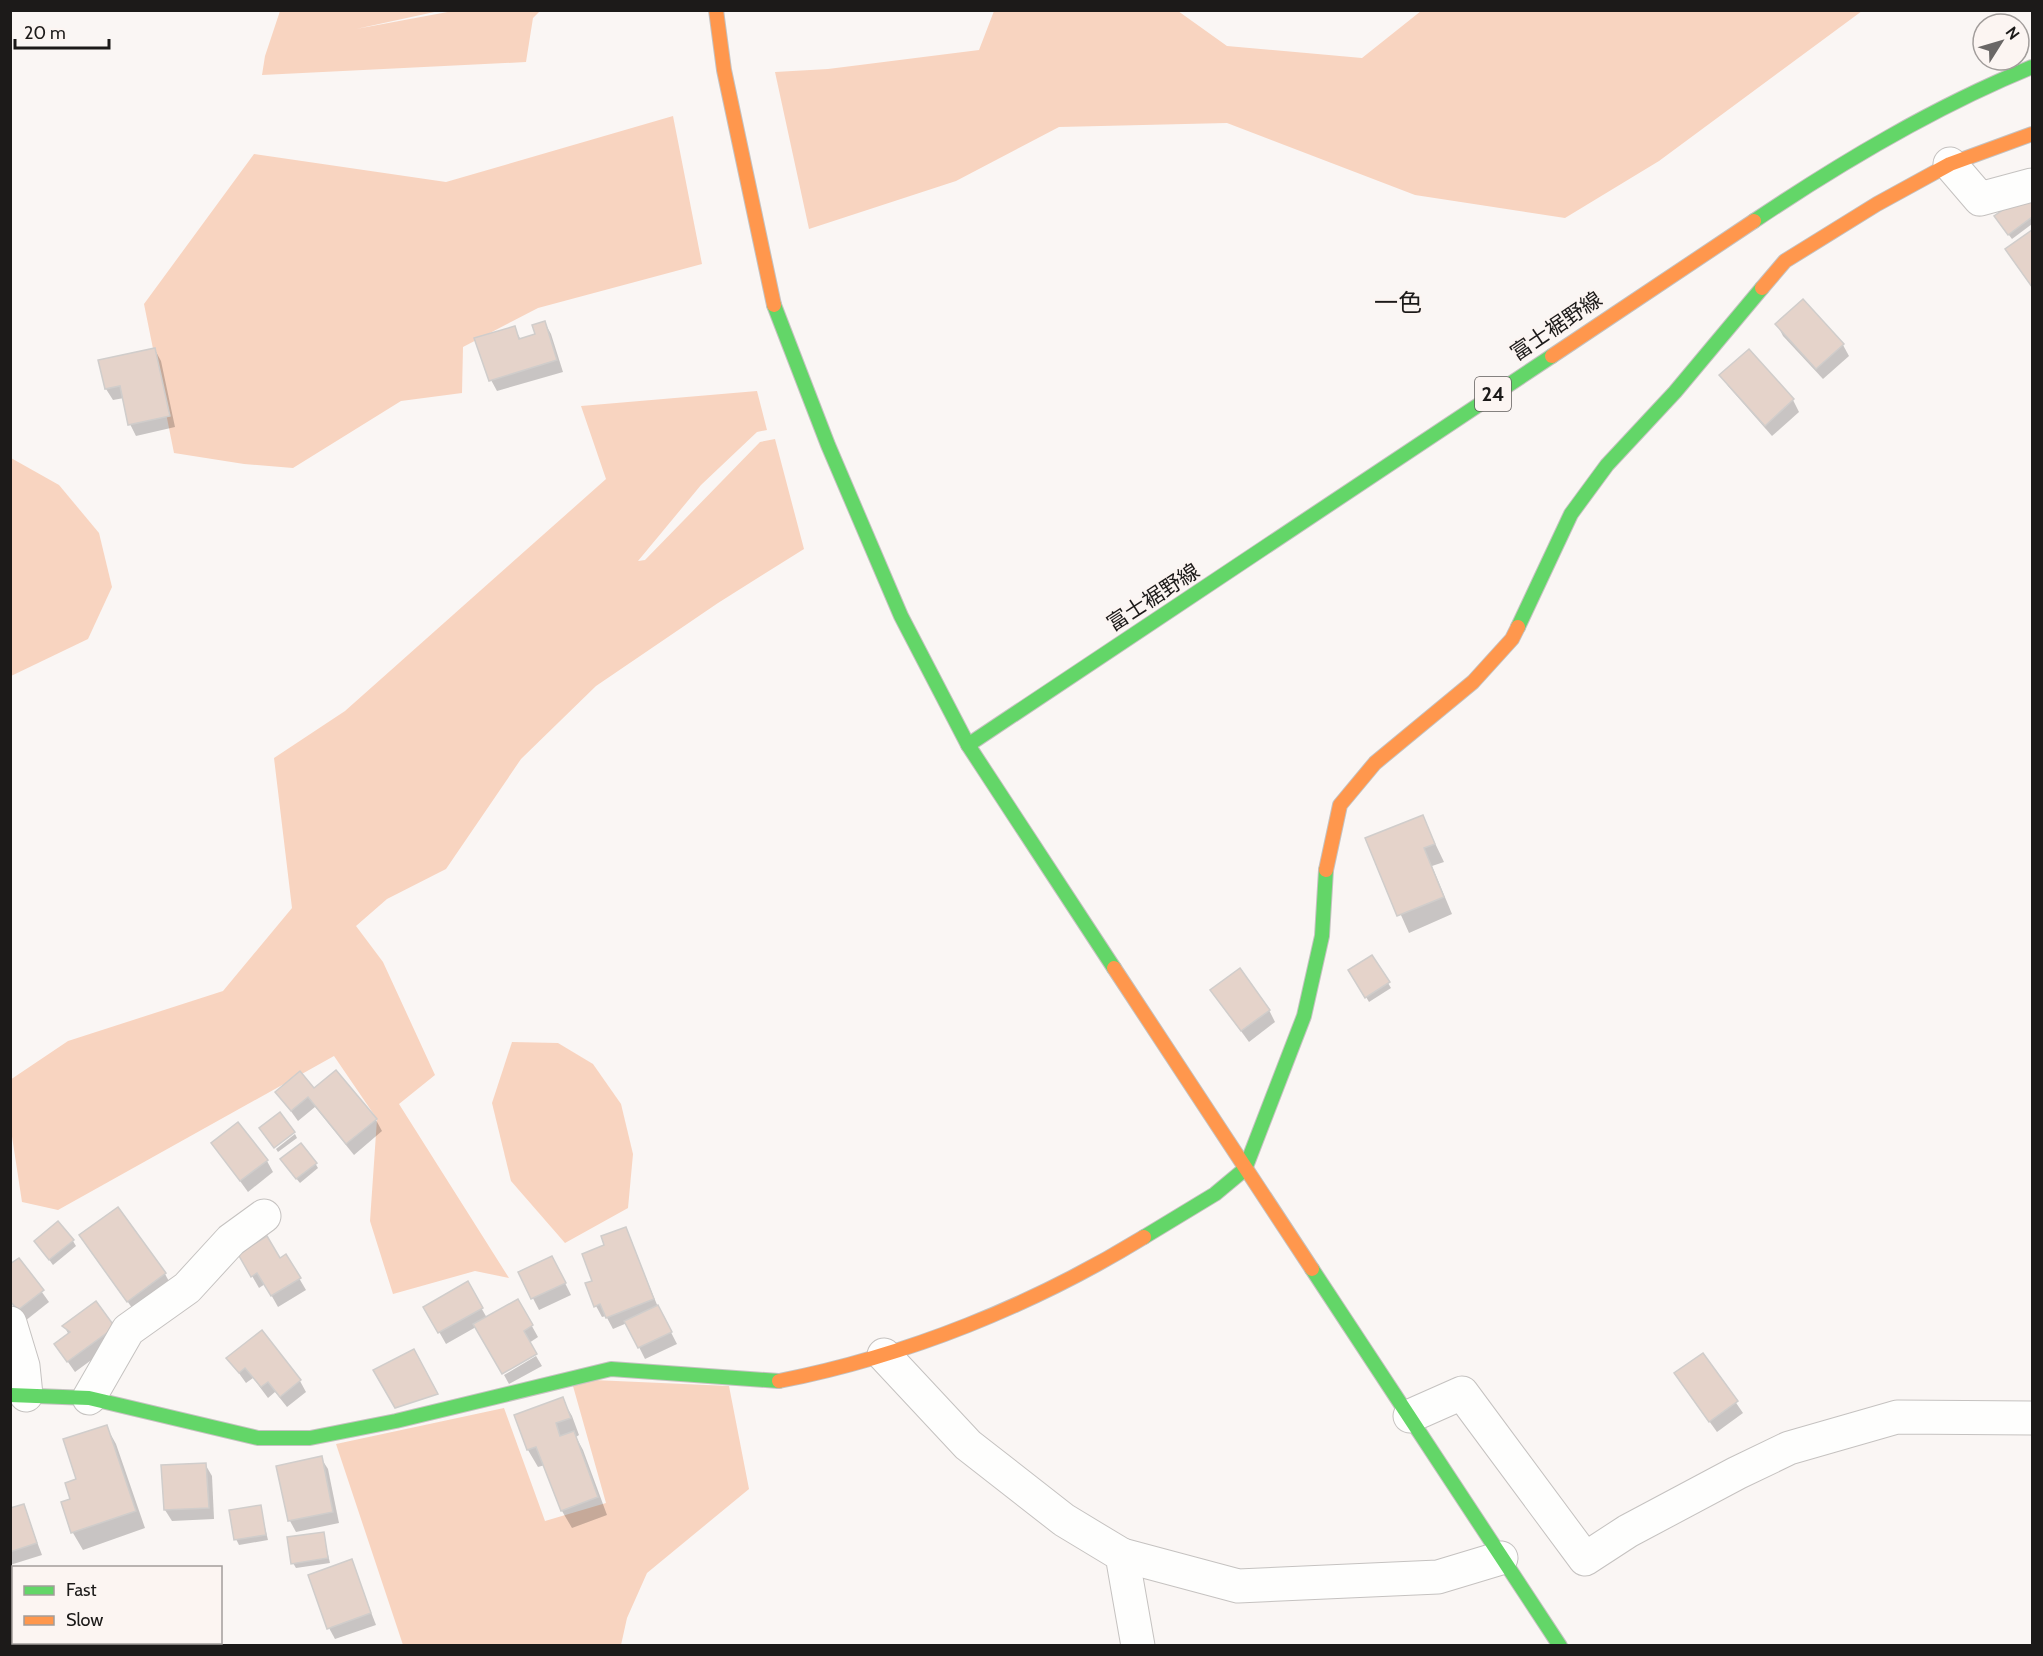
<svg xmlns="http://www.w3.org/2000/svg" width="2043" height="1656" viewBox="0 0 2043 1656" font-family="Cabin,'Noto Sans JP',sans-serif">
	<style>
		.green { fill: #f8d4c0 }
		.shadow { fill: #0003 }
		.building { fill: #e5d3ca; stroke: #d0cdcb; stroke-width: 1.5 }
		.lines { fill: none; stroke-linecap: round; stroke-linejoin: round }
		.street-casing { stroke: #c5c2c0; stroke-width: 35 }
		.fast-casing { stroke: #c5c2c0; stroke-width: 16 }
		.slow-casing { stroke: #c5c2c0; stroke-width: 16 }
		.street { stroke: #fefefd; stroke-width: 33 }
		.fast { stroke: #63d668; stroke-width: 14 }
		.slow { stroke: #ff974d; stroke-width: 14 }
		.labels { text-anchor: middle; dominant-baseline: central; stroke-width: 4.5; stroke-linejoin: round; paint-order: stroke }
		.shield { fill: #fcf5f2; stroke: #5f5c5a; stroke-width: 1.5 }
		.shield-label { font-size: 20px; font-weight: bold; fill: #1c1a19 }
		.street-label { font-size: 21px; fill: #1c1a19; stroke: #fcf5f2 }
		.quarter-label { font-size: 24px; fill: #1c1a19; stroke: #fcf5f2 }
	</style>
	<rect width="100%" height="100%" fill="#faf6f4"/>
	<!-- green -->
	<g class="green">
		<polygon points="280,11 439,11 356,29 453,11 540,11 533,18 526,62 262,75 265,56"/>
		<polygon points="994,11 1178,11 1227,46 1362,58 1421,11 1862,11 1659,161 1565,218 1415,195 1227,123 1059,127 956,181 809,229 775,72 828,69 979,50"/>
		<polygon points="673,116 702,264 538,308 463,347 462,393 401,401 293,468 244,464 174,453 144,304 254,154 446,182"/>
		<polygon points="757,391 767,430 757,432 701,485 638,561 645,560 760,442 775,439 804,549 718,603 596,686 521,759 446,869 387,899 356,926 383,962 435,1075 399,1104 509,1278 475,1271 393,1294 370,1221 377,1119 334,1056 58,1210 22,1202 11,1130 10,1080 68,1041 223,991 292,908 274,758 345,711 606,479 581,406"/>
		<polygon points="11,458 59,485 99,533 112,587 88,639 11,676"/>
		<polygon points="512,1042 558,1043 593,1064 621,1104 633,1154 628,1208 565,1243 511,1181 492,1103"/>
		<polygon points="571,1379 729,1386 749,1489 647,1573 627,1618 621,1645 403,1645 336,1444 504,1408 545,1521 606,1503"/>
	</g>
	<!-- shadow -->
	<g class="shadow">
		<polygon points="2032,199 2032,224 2012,239 1999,222"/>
		<polygon points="2032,231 2032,287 2007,250"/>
		<polygon points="545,323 551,334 563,372 497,391 491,380 514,327 521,340 537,335"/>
		<polygon points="1777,324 1843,345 1849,356 1823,379 1783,336"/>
		<polygon points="155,350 161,361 175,427 136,436 130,424 124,398 113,400 106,389"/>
		<polygon points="1749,351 1793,400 1799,412 1772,436 1728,386 1721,375"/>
		<polygon points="1422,816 1444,862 1432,866 1452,914 1409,933 1367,839"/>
		<polygon points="1372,957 1391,988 1369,1002 1350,970"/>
		<polygon points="1219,1001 1269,1010 1275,1022 1249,1042"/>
		<polygon points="314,1090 376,1120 382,1131 354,1155 315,1107 298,1121 277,1092"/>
		<polygon points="295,1134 297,1138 278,1152 276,1149"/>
		<polygon points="213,1144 267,1161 273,1172 248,1192"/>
		<polygon points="315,1163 318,1168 300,1183 285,1165"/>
		<polygon points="625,1228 658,1307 677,1344 645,1359 627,1323 613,1329 606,1316 602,1317 596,1306 594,1282 606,1246"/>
		<polygon points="81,1236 165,1274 171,1285 135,1312"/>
		<polygon points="73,1241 76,1246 53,1265 39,1246"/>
		<polygon points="240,1255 280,1260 286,1256 306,1290 278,1307 265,1284 259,1288"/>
		<polygon points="19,1260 49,1302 25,1321 10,1301"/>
		<polygon points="558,1269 571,1295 539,1310 520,1273"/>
		<polygon points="467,1283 487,1318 518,1301 538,1337 529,1343 476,1327 446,1344 425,1307"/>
		<polygon points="96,1303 120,1339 75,1372 56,1345 69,1335 64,1326"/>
		<polygon points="1703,1355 1743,1413 1717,1432 1683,1385"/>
		<polygon points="536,1356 542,1366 509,1384 504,1375"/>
		<polygon points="228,1358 300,1381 306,1392 287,1407 275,1392 268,1398 253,1378 246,1383"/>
		<polygon points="562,1399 572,1416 579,1435 576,1437 583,1450 607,1515 572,1528 562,1511 545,1465 538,1467 528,1450 516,1416"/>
		<polygon points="106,1426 116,1444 145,1528 83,1550 73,1533 63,1503 72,1500"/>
		<polygon points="321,1458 328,1469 339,1523 296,1532 290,1521 278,1467"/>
		<polygon points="205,1464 212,1476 214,1519 172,1521 165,1510"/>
		<polygon points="23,1505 42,1555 10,1565 10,1509"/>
		<polygon points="260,1507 268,1540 239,1545 236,1539"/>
		<polygon points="323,1533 330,1563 296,1568 293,1563"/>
		<polygon points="351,1561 376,1625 335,1639 329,1628"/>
		<polygon points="10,1625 14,1642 18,1642 19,1646 10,1646"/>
	</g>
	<!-- building -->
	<g class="building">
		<polygon points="2032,198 2032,217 2008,235 1994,216 2019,199"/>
		<polygon points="2032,230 2032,287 2005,249"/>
		<polygon points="1803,299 1844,344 1816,369 1775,324"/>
		<polygon points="545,321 557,360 489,381 474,338 515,326 519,339 535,334 532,325"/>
		<polygon points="155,348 170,416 128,425 120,386 105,389 98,360"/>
		<polygon points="1749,349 1794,399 1765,426 1719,375"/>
		<polygon points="1423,815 1435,844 1424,848 1444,897 1397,916 1365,838"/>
		<polygon points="1372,955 1390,982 1365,998 1348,970"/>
		<polygon points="1240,968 1270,1010 1241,1031 1210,990"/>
		<polygon points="336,1070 377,1119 346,1144 308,1097 291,1111 275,1092 300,1071 314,1088"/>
		<polygon points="280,1112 295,1132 274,1148 259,1128"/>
		<polygon points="238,1122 268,1160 240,1181 211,1143"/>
		<polygon points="301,1143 317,1163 296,1179 280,1159"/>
		<polygon points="118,1207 166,1273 127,1302 79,1235"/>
		<polygon points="58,1221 74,1240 49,1260 34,1241"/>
		<polygon points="626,1227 654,1299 606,1318 600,1304 594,1307 585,1283 592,1281 582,1254 604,1245 601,1236"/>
		<polygon points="267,1236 280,1258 286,1254 301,1278 271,1296 257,1273 251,1277 238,1254"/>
		<polygon points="552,1256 566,1283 531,1299 518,1272"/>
		<polygon points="19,1258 44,1290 18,1310 10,1301 10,1264"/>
		<polygon points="468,1281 483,1308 438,1333 423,1307"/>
		<polygon points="518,1299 533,1325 524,1331 537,1354 502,1374 473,1324"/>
		<polygon points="96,1301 115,1327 67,1362 54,1344 70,1332 62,1326"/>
		<polygon points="658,1305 672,1332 638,1348 624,1321"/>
		<polygon points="262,1330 301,1380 280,1397 268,1382 261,1387 245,1368 239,1373 226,1358"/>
		<polygon points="414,1349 438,1394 395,1408 373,1370"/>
		<polygon points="1703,1353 1738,1401 1709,1422 1674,1373"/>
		<polygon points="563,1397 571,1418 556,1423 560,1436 574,1431 598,1497 561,1511 536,1447 527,1450 514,1415"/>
		<polygon points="107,1425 136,1511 71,1533 61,1502 70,1499 65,1483 76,1479 63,1439"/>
		<polygon points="322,1456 333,1512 288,1521 276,1466"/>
		<polygon points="206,1463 209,1508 164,1510 161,1465"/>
		<polygon points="24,1504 37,1543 10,1552 10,1508"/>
		<polygon points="261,1505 266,1535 234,1540 229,1510"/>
		<polygon points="324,1532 328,1558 291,1564 287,1537"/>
		<polygon points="352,1559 371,1613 327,1629 308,1575"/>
	</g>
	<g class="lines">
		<!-- street casing -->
		<g class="street-casing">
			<g id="street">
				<polyline points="1950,164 1980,199 2032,185"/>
				<polyline points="10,1323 23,1366 26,1395"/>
				<polyline points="884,1355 968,1445 1064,1520 1122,1555 1138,1646"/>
				<polyline points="89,1398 128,1330 187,1288 231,1240 264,1216"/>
				<polyline points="1410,1416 1462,1393 1585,1559 1628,1531 1737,1473 1789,1448 1897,1417 2032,1418"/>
				<polyline points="1122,1555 1238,1586 1438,1577 1501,1558"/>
			</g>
		</g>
		<!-- fast casing -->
		<g class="fast-casing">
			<g id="fast">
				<path d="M 1754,221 C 1842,162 1934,107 2032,67"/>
				<polyline points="774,305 828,445 901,616 968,745 1114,968"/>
				<polyline points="1518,627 1571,514 1607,465 1675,392 1762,288"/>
				<polyline points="968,745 1552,356"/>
				<polyline points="1144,1237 1215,1194 1245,1169 1304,1016 1322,936 1326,870"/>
				<polyline points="1312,1269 1560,1646"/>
				<polyline points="10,1395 89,1398 258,1438 310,1438 396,1421 611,1369 779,1381"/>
			</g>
		</g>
		<!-- slow casing -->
		<g class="slow-casing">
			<g id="slow">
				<polyline points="716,10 724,70 774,305"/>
				<polyline points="1762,288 1785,261 1877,204 1950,164 2032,134"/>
				<polyline points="1552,356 1754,221"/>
				<polyline points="1326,870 1340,805 1375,763 1473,682 1512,639 1518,627"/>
				<polyline points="1114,968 1312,1269"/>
				<path d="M 779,1381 C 907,1356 1033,1305 1144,1237"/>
			</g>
		</g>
		<!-- street -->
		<use href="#street" class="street"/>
		<!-- fast -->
		<use href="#fast" class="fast"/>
		<!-- slow -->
		<use href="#slow" class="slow"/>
	</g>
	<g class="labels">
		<!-- shield labels -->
		<rect class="shield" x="1475" y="377" width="36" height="34" rx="4.5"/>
		<g class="shield-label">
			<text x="1493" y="394">24</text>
		</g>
		<!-- street labels -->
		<g class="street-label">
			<text transform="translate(1556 326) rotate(-34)">富士裾野線</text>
			<text transform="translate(1153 597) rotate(-33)">富士裾野線</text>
		</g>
		<!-- quarter labels -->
		<g class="quarter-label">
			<text x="1398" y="302">一色</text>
		</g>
	</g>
	<!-- border -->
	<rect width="2043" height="1656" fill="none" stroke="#1c1a19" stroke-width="24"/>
	<!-- legend -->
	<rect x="12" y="1566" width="210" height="78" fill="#fcf5f2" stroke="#a29d9b" stroke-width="1.5"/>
	<rect x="24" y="1586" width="30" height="9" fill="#63d668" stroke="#a29d9b" stroke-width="1.5"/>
	<text x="66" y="1596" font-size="18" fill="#1c1a19">Fast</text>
	<rect x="24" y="1616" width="30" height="9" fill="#ff974d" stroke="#a29d9b" stroke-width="1.5"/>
	<text x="66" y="1626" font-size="18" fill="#1c1a19">Slow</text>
	<!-- north arrow -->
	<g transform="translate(2001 42) rotate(53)"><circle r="28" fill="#fcf5f2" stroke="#a29d9b" stroke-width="1.5"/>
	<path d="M0-4.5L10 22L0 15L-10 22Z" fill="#6a6766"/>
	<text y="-9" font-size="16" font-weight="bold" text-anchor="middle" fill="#1c1a19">N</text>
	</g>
	<!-- scale -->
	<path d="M15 39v9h94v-9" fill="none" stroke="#1c1a19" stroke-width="3"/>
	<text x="24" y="39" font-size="18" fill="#1c1a19" stroke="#fcf5f2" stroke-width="4.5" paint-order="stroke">20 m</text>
</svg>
